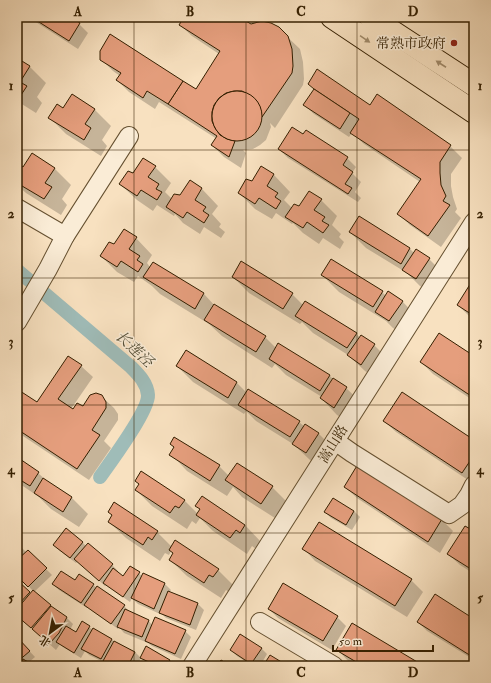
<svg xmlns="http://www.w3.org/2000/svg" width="491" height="683" viewBox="0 0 491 683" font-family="'IM FELL Double Pica','Noto Serif SC',serif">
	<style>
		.shadow { fill: #0003 }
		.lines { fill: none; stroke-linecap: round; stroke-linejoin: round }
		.canal { stroke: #9fbcb8; stroke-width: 14 }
		.building { fill: #e59e7d; stroke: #341f00 }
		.minor-casing { stroke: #655030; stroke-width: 20 }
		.major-casing { stroke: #341f00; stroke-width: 24 }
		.minor { stroke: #faecd6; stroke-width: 18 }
		.major { stroke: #f8e1c0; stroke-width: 22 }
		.oneway { fill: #a08a6a }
		.grid { fill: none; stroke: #341f00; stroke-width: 1; stroke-opacity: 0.55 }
		.poi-dot { fill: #8f2418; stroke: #faecd6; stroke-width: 1.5 }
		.labels { text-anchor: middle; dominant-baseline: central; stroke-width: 3; stroke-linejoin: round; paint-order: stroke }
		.poi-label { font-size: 14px; fill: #341f00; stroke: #faecd6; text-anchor: end }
		.street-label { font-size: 14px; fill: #341f00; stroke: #faecd6 }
		.water-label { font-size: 15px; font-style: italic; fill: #544e37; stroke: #faecd6 }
		.neatline { fill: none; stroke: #341f00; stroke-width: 1.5 }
		.grid-label { font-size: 13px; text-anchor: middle; font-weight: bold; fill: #341f00 }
	</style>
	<rect width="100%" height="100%" fill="#f8e1c0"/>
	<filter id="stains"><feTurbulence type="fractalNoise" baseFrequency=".005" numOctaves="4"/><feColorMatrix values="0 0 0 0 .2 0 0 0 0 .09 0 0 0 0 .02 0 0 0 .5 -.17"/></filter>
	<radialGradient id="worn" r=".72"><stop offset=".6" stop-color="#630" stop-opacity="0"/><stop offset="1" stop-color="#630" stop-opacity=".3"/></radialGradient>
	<!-- shadow -->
	<g class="shadow">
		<polygon points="28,17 69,17 79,24 88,33 78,49"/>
		<polygon points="185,17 238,17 251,26 278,28 300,49 303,62 304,79 303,85 275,128 270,123 271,127 266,140 260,145 253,149 243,150 246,153 241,168 224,157 212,145 217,139 159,102 155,109 129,92 117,80 120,76 113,71 101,59 196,90 219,54 192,36 180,25"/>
		<polygon points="459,17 474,17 474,26"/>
		<polygon points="17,59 30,67 46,83 37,97 42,103 36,113 17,101"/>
		<polygon points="304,105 370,107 450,146 462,158 451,174 451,186 453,197 457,209 455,212 461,218 441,247 410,225 398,213 420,182 364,144 352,133 349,137 314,114"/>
		<polygon points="94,109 111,126 102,140 107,146 101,156 66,134 50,118 63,110"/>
		<polygon points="279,149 347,158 356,167 352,173 361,182 355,192 361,198 358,202 288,158"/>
		<polygon points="17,165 23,169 54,168 71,185 62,199 67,205 61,215 26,193 17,185"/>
		<polygon points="155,167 171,183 165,192 172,199 180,196 190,182 202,189 218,206 212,214 221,224 219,227 225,232 221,238 204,227 200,234 183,223 175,214 174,216 157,205 153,211 137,200 120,184 134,174"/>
		<polygon points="262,168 274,175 290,192 284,200 292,208 321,200 337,216 332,225 341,234 339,237 344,242 340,249 323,238 319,244 303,233 293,223 292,224 276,213 272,219 255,209 239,193 252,182"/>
		<polygon points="359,217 410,249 414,253 429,259 445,275 433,294 420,286 407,273 366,248 350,232"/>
		<polygon points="136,238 152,255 147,263 150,267 153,263 204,294 216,307 265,337 276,348 279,345 330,376 333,379 346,388 363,404 350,423 337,415 321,398 322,397 286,375 275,364 272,368 222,336 209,324 160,294 152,286 138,276 134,282 117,272 101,256 114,245"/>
		<polygon points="322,275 382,292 386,296 402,301 418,318 406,336 393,328 386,321 339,292"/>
		<polygon points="233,277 292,294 303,305 356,333 360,338 374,345 390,361 378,380 365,371 348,355 313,333 302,322 300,324 249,293"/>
		<polygon points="474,280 474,319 470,317 458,305"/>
		<polygon points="186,352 237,383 247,393 299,422 305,427 306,425 319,434 335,450 323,469 310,460 293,444 256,421 246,411 244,414 193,382 177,366"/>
		<polygon points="474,358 474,401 433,374 421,362"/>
		<polygon points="81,366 93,377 71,409 83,408 101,396 114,408 118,414 118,420 104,441 111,448 89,480 17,432 17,390 38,403"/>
		<polygon points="384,421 474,441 474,484 396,432"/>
		<polygon points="175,438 219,466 229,476 272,487 288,503 278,520 242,497 233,487 227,496 187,471 171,454 175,447"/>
		<polygon points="17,459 38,473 49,483 72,498 88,514 79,527 51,509 39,497 17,482"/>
		<polygon points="345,487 442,520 453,531 440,553 357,498"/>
		<polygon points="136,490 184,500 198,514 200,510 196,505 245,525 261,542 256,549 252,546 247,554 213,531 200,518 196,524 192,521 187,529 152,506"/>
		<polygon points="354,511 360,517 352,530 331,518 325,512"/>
		<polygon points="109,522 157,532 172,547 218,570 234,586 230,593 226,590 221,598 187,576 170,560 174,554 171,551 169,555 165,553 160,561 126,538"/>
		<polygon points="474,533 474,574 460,565 448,554"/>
		<polygon points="82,542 86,546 112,565 118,571 117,572 124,577 131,567 142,576 165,584 171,590 169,593 198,604 204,610 196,630 166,618 160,612 160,614 138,604 132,598 130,602 110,588 106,585 105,586 78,561 76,563 60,551 54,545"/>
		<polygon points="17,543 26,552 28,551 52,575 34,592 51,608 67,618 73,624 70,630 76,634 83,623 93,630 135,652 141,658 137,666 109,666 107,664 89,655 85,651 81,658 63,647 60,644 56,650 19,617 18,618 17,616 17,581 31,594 33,591 17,574"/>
		<polygon points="304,549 411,580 423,592 407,617 315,561"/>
		<polygon points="75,581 93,585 97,588 124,606 130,612 149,621 152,625 185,631 191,637 181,659 152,646 148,643 124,633 119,627 118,629 88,607 87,608 59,590 53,584"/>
		<polygon points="269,609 337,617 346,626 332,650 278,618"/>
		<polygon points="474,620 474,660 427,631 418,622"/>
		<polygon points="17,638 35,657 28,663 33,666 17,666"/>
		<polygon points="261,648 267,654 260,666 253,666 237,656 231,650"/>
		<polygon points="338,650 422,666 357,666 349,662"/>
		<polygon points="141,657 169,660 175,666 148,666 149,664"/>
	</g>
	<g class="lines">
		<!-- canal -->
		<path class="canal" d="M 17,270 L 131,367 C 139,375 147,383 148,395 C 149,410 110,463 100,477"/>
	</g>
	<!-- building -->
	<g class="building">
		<polygon points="31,17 71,17 80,23 69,41"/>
		<polygon points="184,17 239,17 251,24 262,21 271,23 279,27 288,36 292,49 293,66 292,73 262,117 260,107 256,100 249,95 242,91 234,91 226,93 219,98 214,105 212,112 212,121 215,128 220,135 227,139 235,141 229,157 211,145 217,136 168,104 183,81 196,89 220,51 179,25"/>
		<polygon points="465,17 474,17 474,23"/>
		<polygon points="110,34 183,81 168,104 147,91 143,98 116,80 121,73 100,60 100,51"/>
		<polygon points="17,58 30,66 20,82 27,86 19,98 17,96"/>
		<polygon points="317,69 370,105 377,94 451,145 440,162 440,173 441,185 446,196 443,201 450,205 428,236 397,214 421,179 350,133 359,119 314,89 308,84"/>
		<polygon points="314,89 350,113 340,129 303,105"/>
		<circle cx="237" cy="116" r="25"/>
		<polygon points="72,94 95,109 85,124 91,128 84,140 48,118 57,104 63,108"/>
		<polygon points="292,127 303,134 306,130 348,157 343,165 353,172 345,184 352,188 348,194 278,149"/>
		<polygon points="32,153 55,168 45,183 52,187 44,199 17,183 17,163 23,167"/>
		<polygon points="143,158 156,166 148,177 159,184 156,189 162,192 157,200 141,190 137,196 119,184 128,171 133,173"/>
		<polygon points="261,166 274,174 267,186 278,193 275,197 281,201 276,209 259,198 255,204 238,193 246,179 252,181"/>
		<polygon points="190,180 202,188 195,200 206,207 203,211 209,215 204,223 187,212 183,218 166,207 174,194 180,195"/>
		<polygon points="309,191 322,199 314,210 325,217 322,221 329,225 323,233 307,222 303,228 285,217 294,204 299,206"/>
		<polygon points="359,216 410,248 401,264 349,232"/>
		<polygon points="124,229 137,237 129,249 140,256 137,260 143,264 138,272 121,261 117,267 100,256 109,242 114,244"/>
		<polygon points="416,249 430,258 416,279 402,270"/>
		<polygon points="331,259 383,291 373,307 321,275"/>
		<polygon points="241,261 293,293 283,309 232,277"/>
		<polygon points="153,262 204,293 195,309 143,277"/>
		<polygon points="474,278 474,316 457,305"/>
		<polygon points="388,291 403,301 389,321 375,312"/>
		<polygon points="305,301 357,333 347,348 295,316"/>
		<polygon points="214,304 266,336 256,352 204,320"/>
		<polygon points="439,333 474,356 474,398 420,362"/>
		<polygon points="361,335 375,344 361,365 347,355"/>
		<polygon points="278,343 330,375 320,391 269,359"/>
		<polygon points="186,350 237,382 228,398 176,366"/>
		<polygon points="68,356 82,365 58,399 73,409 77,403 83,406 90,395 96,393 102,395 106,402 106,408 92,430 100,435 77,469 17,429 17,389 37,402"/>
		<polygon points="333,378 347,387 334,408 320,398"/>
		<polygon points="248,389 300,421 290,437 238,405"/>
		<polygon points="402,392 474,440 474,455 462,473 383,421"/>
		<polygon points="305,424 319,433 306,453 292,444"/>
		<polygon points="174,437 220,465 210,481 169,455 174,447 170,444"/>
		<polygon points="17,457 39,472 30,486 17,478"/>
		<polygon points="237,463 273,486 261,504 225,480"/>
		<polygon points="358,464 442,519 428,542 344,487"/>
		<polygon points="141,471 185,500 179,508 175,506 170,513 135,490 139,484 135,481"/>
		<polygon points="43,478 72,497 63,512 34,493"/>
		<polygon points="202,496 245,525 240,533 236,530 230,538 196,515 200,509 195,506"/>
		<polygon points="333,498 354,511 346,525 324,512"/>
		<polygon points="114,502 158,531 152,540 148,537 143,545 108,522 112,515 108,512"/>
		<polygon points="319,522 412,579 395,606 302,549"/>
		<polygon points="465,526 474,531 474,571 447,554"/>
		<polygon points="66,528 83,542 70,558 53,545"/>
		<polygon points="175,540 219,569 213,577 209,575 204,583 169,560 173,553 169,550"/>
		<polygon points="88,543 113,564 99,581 74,559"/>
		<polygon points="28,550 47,568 28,587 17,576 17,560"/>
		<polygon points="130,566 140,572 123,597 103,583 113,568 123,576"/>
		<polygon points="61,571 75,580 79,574 94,584 81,603 52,584"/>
		<polygon points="143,573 165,583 154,609 131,598"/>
		<polygon points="17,580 30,592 17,606"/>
		<polygon points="283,583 338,616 323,641 268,609"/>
		<polygon points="97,586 125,605 111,624 84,605"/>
		<polygon points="33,590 51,605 31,628 17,616 17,609"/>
		<polygon points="168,591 198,603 190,625 159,613"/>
		<polygon points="435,594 474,619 474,651 471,656 417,622"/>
		<polygon points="51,606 67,617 59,633 49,644 32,629"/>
		<polygon points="125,609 149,620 142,637 117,627"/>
		<polygon points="155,617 186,630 175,654 145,641"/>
		<polygon points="82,621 90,626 74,653 56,642 66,626 76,632"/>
		<polygon points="352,623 424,666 363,666 336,650"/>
		<polygon points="93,628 112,639 101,659 81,649"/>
		<polygon points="240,634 262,648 251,664 230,650"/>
		<polygon points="17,637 30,651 17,662"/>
		<polygon points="114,641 135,652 128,666 112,666 103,661"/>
		<polygon points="146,646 170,660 166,666 146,666 149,662 140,658"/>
		<polygon points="270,655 288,666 263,666"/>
		<polygon points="23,659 35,666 19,666"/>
		<polygon points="221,660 231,666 217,666"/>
	</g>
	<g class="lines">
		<!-- minor casing -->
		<g class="minor-casing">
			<g id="minor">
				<polyline points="17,208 65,236"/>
				<polyline points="17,322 48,269 65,236 129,136"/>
				<polyline points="335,441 352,453 449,514 462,505 469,495 474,485"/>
				<polyline points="260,622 334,666"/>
				<polyline points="192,666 474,222"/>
			</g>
		</g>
		<!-- major casing -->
		<g class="major-casing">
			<g id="major">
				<polyline points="332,17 474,112"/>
				<polyline points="370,17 474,85"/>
			</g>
		</g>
		<!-- minor -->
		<use href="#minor" class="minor"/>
		<!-- major -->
		<use href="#major" class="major"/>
	</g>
	<!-- one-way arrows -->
	<defs><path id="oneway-solid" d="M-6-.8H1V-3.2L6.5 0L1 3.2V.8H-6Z"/></defs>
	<g class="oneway">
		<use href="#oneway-solid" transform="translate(365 39) rotate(34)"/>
		<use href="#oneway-solid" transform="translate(441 64) rotate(-147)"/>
	</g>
	<!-- grid -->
	<path class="grid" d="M 134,17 L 134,666M 246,17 L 246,666M 357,17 L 357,666M 17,150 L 474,150M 17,278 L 474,278M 17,405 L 474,405M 17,533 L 474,533"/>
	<!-- markers -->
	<circle class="poi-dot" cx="454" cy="43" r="4"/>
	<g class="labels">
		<!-- poi labels -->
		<g class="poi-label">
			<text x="446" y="43">常熟市政府</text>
		</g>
		<!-- street labels -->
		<g class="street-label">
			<text transform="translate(333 444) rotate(-58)">嵩山路</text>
		</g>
		<!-- water labels -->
		<g class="water-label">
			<text transform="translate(134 349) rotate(43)">长莲泾</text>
		</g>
	</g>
	<!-- margin -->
	<rect width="491" height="683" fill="none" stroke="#f8e1c0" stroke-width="44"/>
	<!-- north arrow -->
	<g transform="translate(50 633) rotate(212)" stroke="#faecd6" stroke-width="3" paint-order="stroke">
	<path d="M0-3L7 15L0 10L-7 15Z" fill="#341f00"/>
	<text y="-6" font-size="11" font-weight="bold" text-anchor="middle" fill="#341f00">北</text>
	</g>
	<!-- scale -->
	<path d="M333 645v6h100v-6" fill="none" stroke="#341f00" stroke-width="2"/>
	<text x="339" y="645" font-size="12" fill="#341f00" stroke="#faecd6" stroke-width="3" paint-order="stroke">50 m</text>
	<rect x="22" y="22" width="447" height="639" class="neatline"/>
	<g class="grid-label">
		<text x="78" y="16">A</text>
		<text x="190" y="16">B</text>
		<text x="301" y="16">C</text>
		<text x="413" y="16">D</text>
		<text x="11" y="90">1</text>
		<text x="480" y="90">1</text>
		<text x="11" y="218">2</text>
		<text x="480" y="218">2</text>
		<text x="11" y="346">3</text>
		<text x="480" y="346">3</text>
		<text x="11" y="474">4</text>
		<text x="480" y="474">4</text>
		<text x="11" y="602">5</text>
		<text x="480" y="602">5</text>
		<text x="78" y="677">A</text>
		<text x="190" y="677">B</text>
		<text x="301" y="677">C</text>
		<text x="413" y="677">D</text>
	</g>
	<rect width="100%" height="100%" filter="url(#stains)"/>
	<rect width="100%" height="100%" fill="url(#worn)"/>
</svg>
